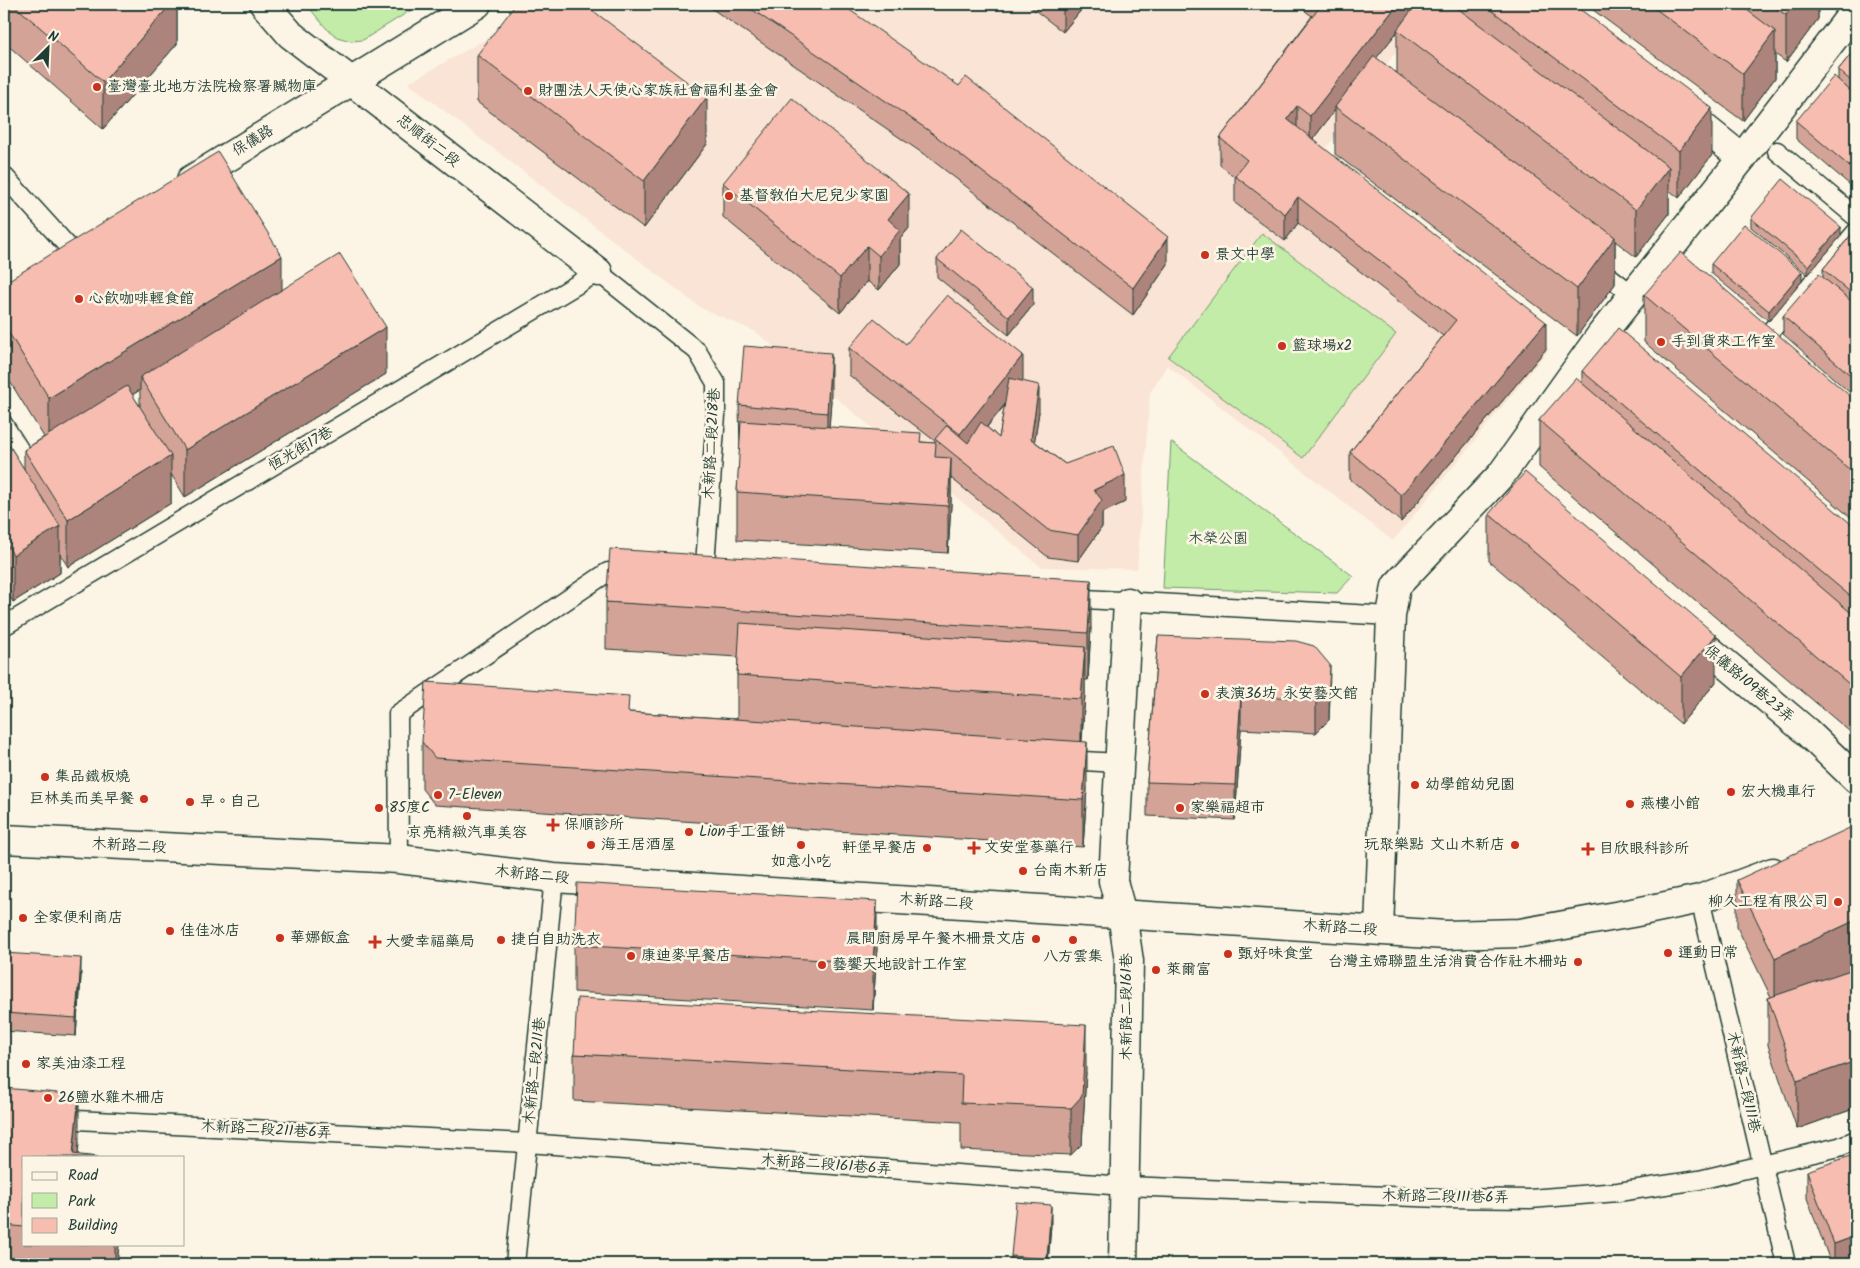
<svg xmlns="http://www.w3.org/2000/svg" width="1860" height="1268" viewBox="0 0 1860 1268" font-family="Kalam,'LXGW WenKai TC',sans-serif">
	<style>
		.built { fill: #fae4d5 }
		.green { fill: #c2eca8; stroke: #70946e }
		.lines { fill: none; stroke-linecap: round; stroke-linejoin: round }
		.service-casing { stroke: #1f3d34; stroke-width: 21 }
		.minor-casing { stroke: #1f3d34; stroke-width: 31 }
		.tertiary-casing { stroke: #1f3d34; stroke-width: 31 }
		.secondary-casing { stroke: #1f3d34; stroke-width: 31 }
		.service { stroke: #fcf5e5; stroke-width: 18 }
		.minor { stroke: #fcf5e5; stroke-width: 28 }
		.tertiary { stroke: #fcf5e5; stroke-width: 28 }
		.secondary { stroke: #fcf5e5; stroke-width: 28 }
		.wall { fill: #d4a397; stroke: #1f3d34; fill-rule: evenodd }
		.shaded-wall { fill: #ad847b; stroke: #1f3d34 }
		.building { fill: #f7bdb0; stroke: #1f3d34 }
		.poi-dot { fill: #c8321e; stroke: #fcf5e5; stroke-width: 2 }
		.labels { text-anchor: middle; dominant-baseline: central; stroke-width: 5; stroke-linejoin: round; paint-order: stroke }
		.poi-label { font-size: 15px; fill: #1f3d34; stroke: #fcf5e5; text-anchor: start }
		.street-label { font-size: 15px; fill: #1f3d34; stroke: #fcf5e5 }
		.park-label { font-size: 15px; fill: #375745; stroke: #fcf5e5 }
	</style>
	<rect width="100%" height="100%" fill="#fcf5e5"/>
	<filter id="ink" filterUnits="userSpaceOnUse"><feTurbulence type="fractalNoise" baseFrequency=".02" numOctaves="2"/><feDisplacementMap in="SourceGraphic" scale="10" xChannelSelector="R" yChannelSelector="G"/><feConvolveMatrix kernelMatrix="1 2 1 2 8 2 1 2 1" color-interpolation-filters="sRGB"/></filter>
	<g filter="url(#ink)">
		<!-- built -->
		<polygon class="built" points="548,4 1410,4 1423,14 1318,160 1549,349 1393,541 1167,365 1150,393 1137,569 1041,567 756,332 701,308 408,83"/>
		<!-- green -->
		<g class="green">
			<polygon points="306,4 421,4 363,40 351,41 337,37 326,28"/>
			<polygon points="1262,233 1396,334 1303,458 1168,357"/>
			<polygon points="1171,442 1353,576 1337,593 1163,588"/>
		</g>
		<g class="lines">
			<!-- service casing -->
			<g class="service-casing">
				<g id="service">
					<polyline points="1777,151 1856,217"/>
					<polyline points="4,176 73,252"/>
					<polyline points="1597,267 1634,296"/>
					<polyline points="1763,340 1856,232"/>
					<polyline points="4,389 49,460"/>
					<polyline points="1067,598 1391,616"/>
					<polyline points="4,626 598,272 697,351 716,383 716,415 704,578"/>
					<polyline points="1065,760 1119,763"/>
					<polyline points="399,859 398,714 608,572 632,574"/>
					<polyline points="1700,899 1786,1264"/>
					<polyline points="57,1119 527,1143 1125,1186 1441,1198 1530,1199 1618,1192 1699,1180 1839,1147 1856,1140"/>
					<polyline points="515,1264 554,878"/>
				</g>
			</g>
			<!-- minor casing -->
			<g class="minor-casing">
				<g id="minor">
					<polyline points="351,81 598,272"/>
					<polyline points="1682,110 1742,158"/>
					<polyline points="1688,632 1806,731 1856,779"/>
					<polyline points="1379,930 1391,616 1396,586 1501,475 1601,335 1742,158 1856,9"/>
					<polyline points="1123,1264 1129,961 1122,914 1113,881 1128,602"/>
				</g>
			</g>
			<!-- tertiary casing -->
			<g class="tertiary-casing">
				<g id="tertiary">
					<polyline points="264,4 291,35 351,81"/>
					<polyline points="191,180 477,4"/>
				</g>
			</g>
			<!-- secondary casing -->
			<g class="secondary-casing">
				<polyline id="secondary" points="4,839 399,859 554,878 1446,935 1520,933 1632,913 1700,899 1773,872"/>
			</g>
			<!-- service -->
			<use href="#service" class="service"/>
			<!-- minor -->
			<use href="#minor" class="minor"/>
			<!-- tertiary -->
			<use href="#tertiary" class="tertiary"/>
			<!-- secondary -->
			<use href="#secondary" class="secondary"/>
		</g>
		<!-- wall -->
		<g class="wall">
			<polygon points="4,4 177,4 177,44 103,129 4,42"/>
			<polygon points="705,4 841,4 1168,264 1133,315 928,157"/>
			<polygon points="1027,4 1086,4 1063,32"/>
			<path d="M 1296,4 L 1410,4 L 1410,11 L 1416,4 L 1573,4 L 1712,155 L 1679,198 L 1669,190 L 1669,214 L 1636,257 L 1615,241 L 1615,284 L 1577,336 L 1335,154 L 1335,110 L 1313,139 L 1546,349 L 1401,522 L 1350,479 L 1350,452 L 1443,336 L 1298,223 L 1285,241 L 1235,203 L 1235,177 L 1220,165 L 1220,138 L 1312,16 ZM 1397,32 L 1397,73 L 1376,58 Z"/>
			<polygon points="1585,4 1818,4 1818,19 1786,62 1775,54 1775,78 1743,121"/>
			<polygon points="1856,48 1856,190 1796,139 1796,121 1838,80 1838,70"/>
			<polygon points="477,55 707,144 644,228 477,102"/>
			<polygon points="723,183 909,228 900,239 900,264 879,290 867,281 840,313 723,217"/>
			<polygon points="1751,218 1841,236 1808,275 1751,227"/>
			<polygon points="1856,229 1856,398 1783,334 1783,316 1823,277 1823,269"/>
			<polygon points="937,259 1033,305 1009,335 937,277"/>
			<polygon points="1711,264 1802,281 1769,321 1711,273"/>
			<path d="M 4,283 L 282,290 L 386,374 L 185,497 L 171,474 L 171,503 L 68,567 L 60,554 L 60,573 L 13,602 L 4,587 L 4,437 L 24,469 L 24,450 L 44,437 L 4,372 ZM 140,390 L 140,406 L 132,395 Z"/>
			<polygon points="1644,295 1856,401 1856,522 1644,342"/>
			<path d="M 906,344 L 1023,381 L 1039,412 L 1034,441 L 1065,464 L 1125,502 L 1102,513 L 1102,527 L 1078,561 L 1048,557 L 951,478 L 951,505 L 948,553 L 737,540 L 737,492 L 740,452 L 739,405 L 831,400 L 829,427 L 921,442 L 935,443 L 935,441 L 849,375 L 849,348 ZM 1005,405 L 999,438 L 987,427 Z"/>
			<polygon points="1582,371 1856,528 1856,737 1539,467 1539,420 1582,383"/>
			<polygon points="1489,514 1716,682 1681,724 1489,561"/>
			<polygon points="606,602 1091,627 1088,680 1085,680 1085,694 1082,742 1087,789 1083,847 435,805 422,789 422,742 629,712 737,719 737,675 738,657 606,649"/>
			<polygon points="1158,636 1330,699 1329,720 1316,733 1241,729 1235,820 1147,816 1147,782"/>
			<polygon points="1737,880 1851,970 1856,968 1856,1108 1797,1129 1768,1045 1768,998 1771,997 1737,927"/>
			<polygon points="574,945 877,948 873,1010 574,992"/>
			<polygon points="4,953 81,976 79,1008 78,1007 76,1036 4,1031"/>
			<polygon points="574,1054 1086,1072 1082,1144 1071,1155 961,1150 961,1122 574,1101"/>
			<polygon points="4,1088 79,1142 78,1154 24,1157 24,1244 119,1244 117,1264 4,1264"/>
			<polygon points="1807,1171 1852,1264 1831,1264 1807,1198"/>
			<polygon points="1051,1224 1048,1264 1011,1264 1011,1256"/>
		</g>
		<!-- shaded-wall -->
		<g class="shaded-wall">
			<polygon points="171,4 177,4 177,44 103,129 103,82"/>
			<polygon points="1064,4 1086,4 1063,32 1063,5"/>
			<polygon points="1398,4 1410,4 1410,14 1397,30 1397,32 1337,108 1335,107 1335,110 1310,143 1310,116"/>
			<polygon points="1794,4 1818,4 1818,19 1786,62 1786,15"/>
			<polygon points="1775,31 1775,78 1743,121 1743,74"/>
			<polygon points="707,97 707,144 644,228 644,181"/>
			<polygon points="1297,106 1297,133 1287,119"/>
			<polygon points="1712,108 1712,155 1679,198 1679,151"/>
			<polygon points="1669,167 1669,214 1636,257 1636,210"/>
			<polygon points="909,194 909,228 900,239 900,264 879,290 879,256 888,219"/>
			<polygon points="1298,197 1298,223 1285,241 1285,214"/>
			<polygon points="1841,227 1841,236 1808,275 1808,266"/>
			<polygon points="1168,237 1168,264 1133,315 1133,288"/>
			<polygon points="1615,237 1615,284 1577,336 1577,289"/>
			<polygon points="867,246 867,281 840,313 840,278"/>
			<polygon points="282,256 282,304 140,377 140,390 49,445 49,398"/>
			<polygon points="1802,272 1802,281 1769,321 1769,311"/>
			<polygon points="1033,287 1033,305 1009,335 1009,317"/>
			<polygon points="1546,322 1546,349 1401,522 1401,495"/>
			<polygon points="386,327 386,374 185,497 185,450"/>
			<polygon points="831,353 831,400 827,460 827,413"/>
			<polygon points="1023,355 1023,382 960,460 960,434"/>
			<polygon points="1039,385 1039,412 1031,465 1031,439"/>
			<polygon points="171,456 171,503 68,567 68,520"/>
			<polygon points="951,458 951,505 948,553 948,506"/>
			<polygon points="1125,475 1125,502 1102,513 1102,527 1078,561 1078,535 1094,490"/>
			<polygon points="60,526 60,573 13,602 13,555"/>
			<polygon points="1091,580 1091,627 1088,680 1088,633"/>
			<polygon points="1716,635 1716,682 1681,724 1681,677"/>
			<polygon points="1085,647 1085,694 1081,746 1081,699"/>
			<polygon points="1330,665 1329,720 1316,733 1316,699"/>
			<polygon points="1241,695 1241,729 1235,820 1235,785"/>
			<polygon points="1087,742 1087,789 1083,847 1083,800"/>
			<polygon points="877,901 877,948 873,1010 873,963"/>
			<polygon points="1856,920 1856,967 1775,1005 1775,958"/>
			<polygon points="81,958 81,976 79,1008 79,989"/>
			<polygon points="78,989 78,1007 76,1036 76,1018"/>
			<polygon points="1086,1025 1086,1072 1082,1144 1071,1155 1071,1108"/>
			<polygon points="1856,1061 1856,1108 1797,1129 1797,1081"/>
			<polygon points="79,1095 79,1142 78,1157 73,1157"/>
			<polygon points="1051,1205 1051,1224 1048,1264 1047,1264"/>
			<polygon points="1856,1236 1856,1263 1852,1264 1834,1264 1834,1244"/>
			<polygon points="115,1244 119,1244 117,1264 115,1264"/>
		</g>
		<!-- building -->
		<g class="building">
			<polygon points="13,4 171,4 103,82"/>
			<polygon points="516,4 584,4 707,97 644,181 477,55"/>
			<polygon points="744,4 841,4 959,86 966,77 1168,237 1133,288 928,130"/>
			<polygon points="1322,4 1398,4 1310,116 1297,106 1287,119 1546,322 1401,495 1350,452 1456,320 1298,197 1285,214 1235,176 1247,160 1220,138"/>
			<polygon points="1416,4 1452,4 1669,167 1636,210 1397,30"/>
			<polygon points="1483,4 1573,4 1712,108 1679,151"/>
			<polygon points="1649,4 1739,4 1775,31 1743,74"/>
			<polygon points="1770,4 1794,4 1786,15"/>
			<polygon points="1856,48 1856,85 1838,70"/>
			<polygon points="1374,56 1615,237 1577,289 1335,107"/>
			<polygon points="1834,76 1856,96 1856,172 1796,121"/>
			<polygon points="792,98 909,194 888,219 900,230 879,256 867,246 840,278 723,183"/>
			<polygon points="218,152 282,256 49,398 4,325 4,283"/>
			<polygon points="1783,179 1841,227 1808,266 1751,218"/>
			<polygon points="1744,224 1802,272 1769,311 1711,264"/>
			<polygon points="961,229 1033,287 1009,317 937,259"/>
			<polygon points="1856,229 1856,297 1823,269"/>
			<polygon points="1681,252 1856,401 1856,475 1644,295"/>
			<polygon points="340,254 386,327 185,450 140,377"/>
			<polygon points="1819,274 1856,305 1856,380 1783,316"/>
			<polygon points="947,295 1023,355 960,434 849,348 874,318 906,344"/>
			<polygon points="1618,328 1856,528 1856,601 1582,371"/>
			<polygon points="744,346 831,353 827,413 739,405"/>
			<polygon points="1009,378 1039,385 1031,439 1065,464 1114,446 1125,475 1094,490 1102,500 1078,535 1048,530 935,439 947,425 968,443 981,422 999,438"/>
			<polygon points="1576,378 1856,617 1856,690 1539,420"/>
			<polygon points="127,386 171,456 68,520 24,450"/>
			<polygon points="741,421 921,433 920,442 936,443 935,457 951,458 948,506 737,492"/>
			<polygon points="4,437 60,526 13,555 4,540"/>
			<polygon points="1525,472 1716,635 1681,677 1489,514"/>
			<polygon points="610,549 1091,580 1088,633 606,602"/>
			<polygon points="740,623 1085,647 1081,699 737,675"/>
			<polygon points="1158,636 1296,641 1314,646 1330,665 1329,685 1316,699 1241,695 1235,785 1147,782"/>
			<polygon points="426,682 629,696 628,712 1087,742 1083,800 435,758 422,742"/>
			<polygon points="1856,825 1856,920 1775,958 1737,880"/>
			<polygon points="577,883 877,901 873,963 574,945"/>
			<polygon points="4,953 81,958 79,989 78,989 76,1018 4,1013"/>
			<polygon points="1856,968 1856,1061 1797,1081 1768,998"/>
			<polygon points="577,998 1086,1025 1082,1096 1071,1108 961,1103 962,1075 574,1054"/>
			<polygon points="4,1088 79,1095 73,1154 98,1157 24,1157 24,1227 4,1225"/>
			<polygon points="1856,1154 1856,1236 1834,1244 1807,1171"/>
			<polygon points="1016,1202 1051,1205 1047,1259 1011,1256"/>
		</g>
	</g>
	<!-- markers -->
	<g class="poi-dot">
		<circle cx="97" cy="87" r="5"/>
		<circle cx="528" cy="91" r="5"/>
		<circle cx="729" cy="196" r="5"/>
		<circle cx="1205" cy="255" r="5"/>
		<circle cx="79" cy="299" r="5"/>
		<circle cx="1661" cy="342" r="5"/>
		<circle cx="1282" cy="346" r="5"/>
		<circle cx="1205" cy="694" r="5"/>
		<circle cx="45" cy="777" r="5"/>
		<circle cx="1415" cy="785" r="5"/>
		<circle cx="1731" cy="792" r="5"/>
		<circle cx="438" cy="795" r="5"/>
		<circle cx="144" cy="799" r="5"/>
		<circle cx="190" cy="802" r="5"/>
		<circle cx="1630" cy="804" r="5"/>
		<circle cx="379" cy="808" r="5"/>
		<circle cx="1180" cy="808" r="5"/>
		<circle cx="467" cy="816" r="5"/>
		<path d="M550.5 817.5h5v5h5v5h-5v5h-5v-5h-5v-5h5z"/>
		<circle cx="689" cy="832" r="5"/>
		<circle cx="591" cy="845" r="5"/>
		<circle cx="801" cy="845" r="5"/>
		<circle cx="1515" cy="845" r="5"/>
		<circle cx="927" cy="848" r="5"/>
		<path d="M971.5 840.5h5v5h5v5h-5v5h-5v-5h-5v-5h5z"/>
		<path d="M1585.5 841.5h5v5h5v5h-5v5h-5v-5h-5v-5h5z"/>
		<circle cx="1023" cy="871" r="5"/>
		<circle cx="1838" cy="902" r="5"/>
		<circle cx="23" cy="918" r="5"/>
		<circle cx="170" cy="931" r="5"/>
		<circle cx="280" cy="938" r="5"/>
		<circle cx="1036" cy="939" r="5"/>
		<circle cx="501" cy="940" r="5"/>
		<circle cx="1073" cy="940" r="5"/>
		<path d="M372.5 934.5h5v5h5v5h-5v5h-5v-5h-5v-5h5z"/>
		<circle cx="1668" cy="953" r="5"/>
		<circle cx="1228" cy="954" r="5"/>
		<circle cx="631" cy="956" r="5"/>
		<circle cx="1578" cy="962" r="5"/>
		<circle cx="822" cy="965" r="5"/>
		<circle cx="1156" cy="970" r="5"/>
		<circle cx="26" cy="1064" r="5"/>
		<circle cx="48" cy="1098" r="5"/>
	</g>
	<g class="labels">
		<!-- poi labels -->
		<g class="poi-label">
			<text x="107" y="87">臺灣臺北地方法院檢察署贓物庫</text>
			<text x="538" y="91">財團法人天使心家族社會福利基金會</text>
			<text x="739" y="196">基督教伯大尼兒少家園</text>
			<text x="1215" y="255">景文中學</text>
			<text x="89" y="299">心飲咖啡輕食館</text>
			<text x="1671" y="342">手到貨來工作室</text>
			<text x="1292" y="346">籃球場x2</text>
			<text x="1215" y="694">表演36坊 永安藝文館</text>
			<text x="55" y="777">集品鐵板燒</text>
			<text x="1425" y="785">幼學館幼兒園</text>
			<text x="1741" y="792">宏大機車行</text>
			<text x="448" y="795">7-Eleven</text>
			<text x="134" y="799" text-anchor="end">巨林美而美早餐</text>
			<text x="200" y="802">早。自己</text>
			<text x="1640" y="804">燕樓小館</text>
			<text x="389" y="808">85度C</text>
			<text x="1190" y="808">家樂福超市</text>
			<text x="564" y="825">保順診所</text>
			<text x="699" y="832">Lion手工蛋餅</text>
			<text x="467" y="833" text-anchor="middle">京亮精緻汽車美容</text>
			<text x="601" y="845">海王居酒屋</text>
			<text x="1505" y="845" text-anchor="end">玩聚樂點 文山木新店</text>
			<text x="917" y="848" text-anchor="end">軒堡早餐店</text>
			<text x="984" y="848">文安堂蔘藥行</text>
			<text x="1599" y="849">目欣眼科診所</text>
			<text x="801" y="862" text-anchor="middle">如意小吃</text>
			<text x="1033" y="871">台南木新店</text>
			<text x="1828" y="902" text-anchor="end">柳久工程有限公司</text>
			<text x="33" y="918">全家便利商店</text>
			<text x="180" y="931">佳佳冰店</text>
			<text x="290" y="938">華娜飯盒</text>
			<text x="1026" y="939" text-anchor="end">晨間廚房早午餐木柵景文店</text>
			<text x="511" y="940">捷白自助洗衣</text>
			<text x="385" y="942">大愛幸福藥局</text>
			<text x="1678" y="953">運動日常</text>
			<text x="1238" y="954">甄好味食堂</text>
			<text x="641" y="956">康迪麥早餐店</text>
			<text x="1073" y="957" text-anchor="middle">八方雲集</text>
			<text x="1568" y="962" text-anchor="end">台灣主婦聯盟生活消費合作社木柵站</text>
			<text x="832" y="965">藝饗天地設計工作室</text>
			<text x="1166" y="970">萊爾富</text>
			<text x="36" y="1064">家美油漆工程</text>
			<text x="58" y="1098">26鹽水雞木柵店</text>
		</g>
		<!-- street labels -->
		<g class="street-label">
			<text transform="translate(253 141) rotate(-31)">保儀路</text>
			<text transform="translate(428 141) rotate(38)">忠順街二段</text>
			<text transform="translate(712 444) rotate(-87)">木新路二段218巷</text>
			<text transform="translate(301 449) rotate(-31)">恆光街17巷</text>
			<text transform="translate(1749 684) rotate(40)">保儀路109巷23弄</text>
			<text transform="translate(129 846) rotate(3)">木新路二段</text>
			<text transform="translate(532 875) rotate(6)">木新路二段</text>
			<text transform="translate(936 902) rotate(4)">木新路二段</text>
			<text transform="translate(1340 928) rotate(4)">木新路二段</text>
			<text transform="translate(1127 1007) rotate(-90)">木新路二段161巷</text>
			<text transform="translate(535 1071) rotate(-84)">木新路二段211巷</text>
			<text transform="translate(1743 1082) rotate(77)">木新路二段111巷</text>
			<text transform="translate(266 1130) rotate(3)">木新路二段211巷6弄</text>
			<text transform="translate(826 1165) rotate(4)">木新路二段161巷6弄</text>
			<text transform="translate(1445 1197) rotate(1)">木新路二段111巷6弄</text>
		</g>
		<!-- park labels -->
		<g class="park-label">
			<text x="1218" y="539">木榮公園</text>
		</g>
	</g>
	<!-- margin -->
	<rect width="1860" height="1268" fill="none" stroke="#fcf5e5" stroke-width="20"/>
	<rect x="10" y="10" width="1840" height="1248" fill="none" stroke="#1f3d34" stroke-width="2" filter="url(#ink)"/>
	<!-- legend -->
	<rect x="22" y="1156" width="162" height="90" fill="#fcf5e5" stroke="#a4ab9e"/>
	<rect x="32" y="1172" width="25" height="8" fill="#fcf5e5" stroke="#a4ab9e"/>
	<text x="68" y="1180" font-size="15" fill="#1f3d34">Road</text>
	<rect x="32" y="1193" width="25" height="15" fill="#c2eca8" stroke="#a4ab9e"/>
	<text x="68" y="1206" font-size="15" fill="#1f3d34">Park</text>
	<rect x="32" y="1218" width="25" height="15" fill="#f7bdb0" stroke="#a4ab9e"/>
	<text x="68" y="1230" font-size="15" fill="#1f3d34">Building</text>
	<!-- north arrow -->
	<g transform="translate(48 48) rotate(24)" stroke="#fcf5e5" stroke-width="4" paint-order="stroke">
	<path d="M0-4L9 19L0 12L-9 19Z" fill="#1f3d34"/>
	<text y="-8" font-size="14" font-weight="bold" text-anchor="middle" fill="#1f3d34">N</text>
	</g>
</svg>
